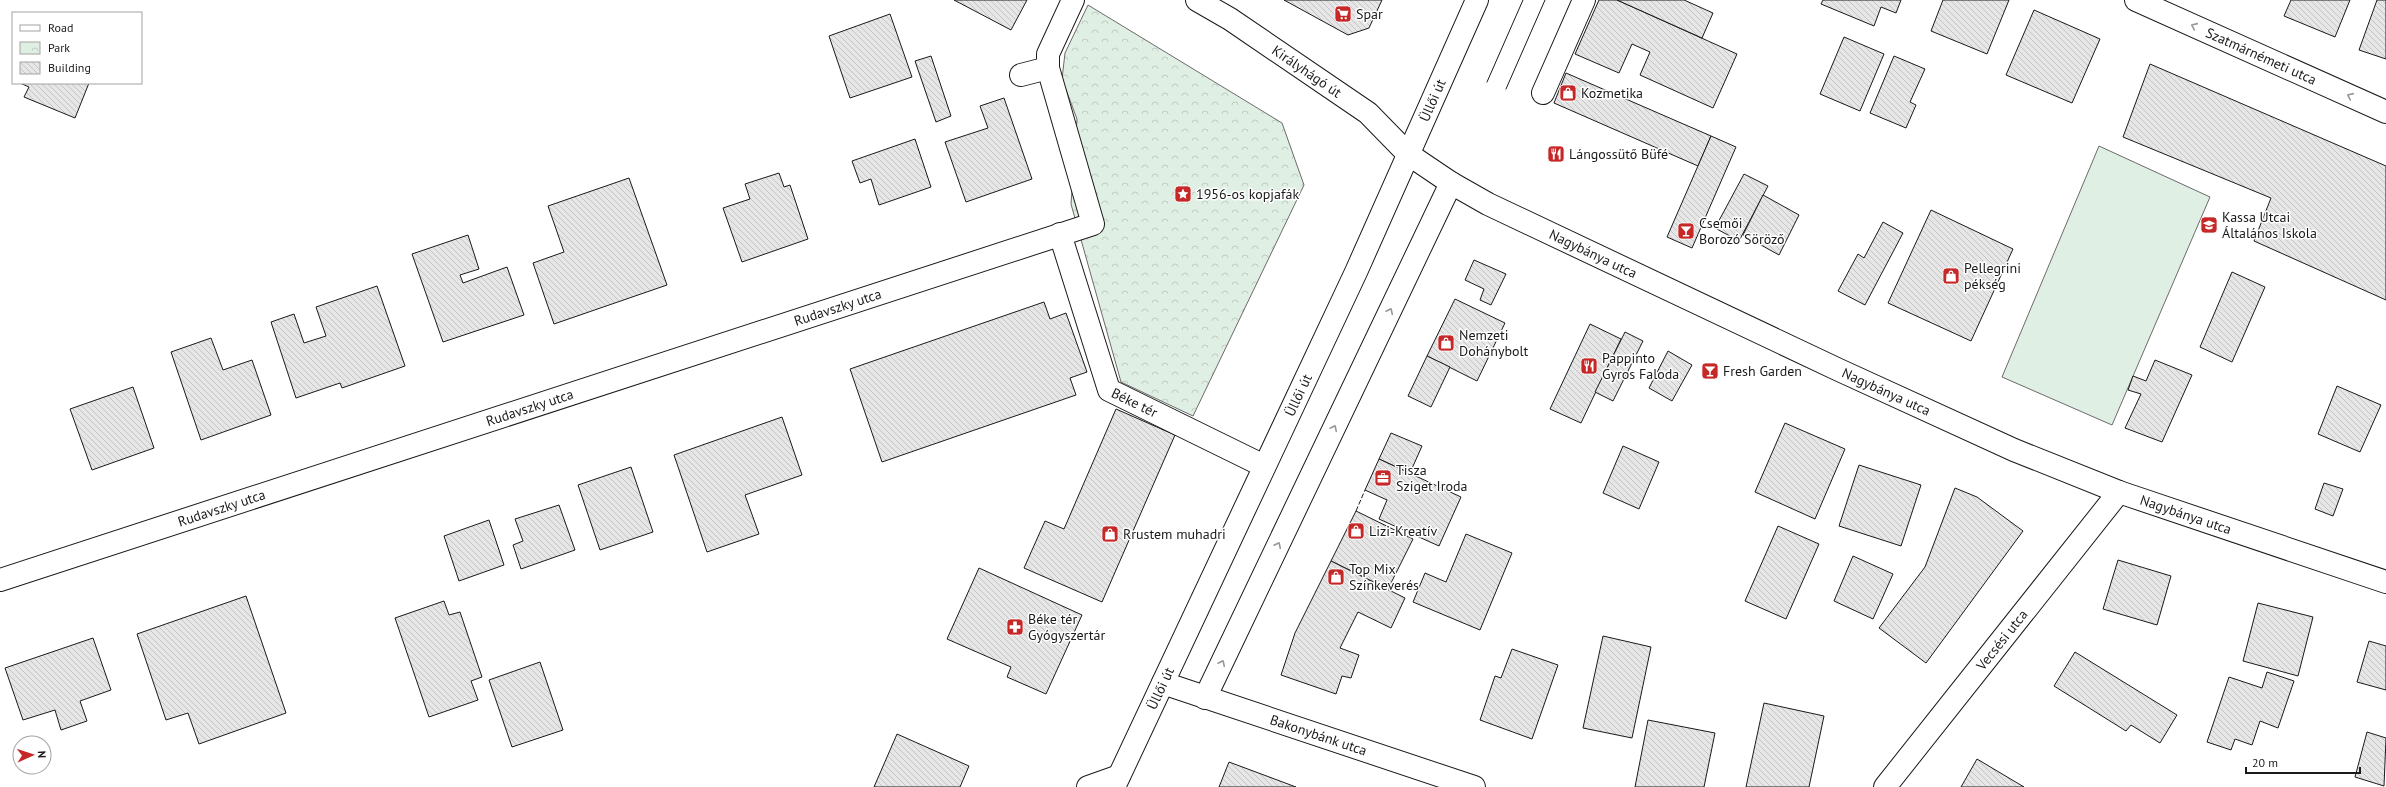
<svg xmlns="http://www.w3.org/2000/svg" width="2386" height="787" viewBox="0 0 2386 787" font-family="'PT Sans',sans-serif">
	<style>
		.grass { fill: #e0efe3; stroke: #6a6a6a }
		.park { fill: url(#park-crowns); stroke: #6a6a6a }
		.building { fill: url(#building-back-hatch); stroke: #1a1a1a }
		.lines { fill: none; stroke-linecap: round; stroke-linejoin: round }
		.minor-casing { stroke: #1a1a1a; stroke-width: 24 }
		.major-casing { stroke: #1a1a1a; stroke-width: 24 }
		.minor { stroke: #fff; stroke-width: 22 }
		.major { stroke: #fff; stroke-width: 22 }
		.tram { stroke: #1a1a1a; stroke-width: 1 }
		.fence { stroke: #1a1a1a; stroke-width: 1; stroke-dasharray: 5 2; stroke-linecap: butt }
		.oneway { stroke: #989898 }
		.labels { text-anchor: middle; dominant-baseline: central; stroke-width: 3; stroke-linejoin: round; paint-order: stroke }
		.poi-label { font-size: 14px; fill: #1a1a1a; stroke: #fff; text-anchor: start }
		.street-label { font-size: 14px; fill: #1a1a1a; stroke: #fff }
	</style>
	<defs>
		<pattern id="park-crowns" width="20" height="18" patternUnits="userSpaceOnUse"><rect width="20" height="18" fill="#e0efe3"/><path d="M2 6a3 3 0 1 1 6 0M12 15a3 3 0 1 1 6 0" fill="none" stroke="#c0ccc2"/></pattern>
		<pattern id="building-back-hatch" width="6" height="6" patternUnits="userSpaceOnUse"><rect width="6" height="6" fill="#e6e6e6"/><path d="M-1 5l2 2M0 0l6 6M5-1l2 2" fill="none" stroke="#c5c5c5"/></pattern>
	</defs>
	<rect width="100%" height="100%" fill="#fff"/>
	<!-- grass -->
	<polygon class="grass" points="2099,146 2210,197 2112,425 2002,377"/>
	<!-- park -->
	<polygon class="park" points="1088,5 1282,123 1304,185 1193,416 1121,382 1071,204 1077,119 1062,79 1065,53"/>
	<!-- building -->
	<g class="building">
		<polygon points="954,0 1027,0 1011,30"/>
		<polygon points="1284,0 1382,0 1369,28 1348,35"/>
		<polygon points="1599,0 1617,0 1737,54 1713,108 1640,75 1650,52 1632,44 1619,73 1575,54"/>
		<polygon points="1617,0 1684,0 1713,13 1702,38"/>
		<polygon points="1823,0 1901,0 1896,13 1881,7 1874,26 1821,4"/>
		<polygon points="1943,0 2009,0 1987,54 1931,31"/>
		<polygon points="2291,0 2350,0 2335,37 2284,16"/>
		<polygon points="2377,0 2386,0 2386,59 2359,50"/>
		<polygon points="2034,10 2100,39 2072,103 2006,75"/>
		<polygon points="890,14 912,77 850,98 829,36"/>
		<polygon points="1844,37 1884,54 1860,111 1820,94"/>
		<polygon points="931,56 951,116 936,122 915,61"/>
		<polygon points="1894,56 1925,69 1910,102 1916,105 1906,128 1870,113"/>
		<polygon points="2150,64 2386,166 2386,300 2254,241 2271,198 2123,137"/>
		<polygon points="1566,73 1711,136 1698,166 1554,103"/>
		<polygon points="20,83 89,83 75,118 24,97 29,87"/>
		<polygon points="1004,98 1032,179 966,202 945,142 988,128 980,106"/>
		<polygon points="1711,136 1736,147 1692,248 1667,237"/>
		<polygon points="915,139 931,187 879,205 871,179 860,183 852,161"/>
		<polygon points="779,173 784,187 790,185 808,239 742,262 723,208 750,199 745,184"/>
		<polygon points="1744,174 1768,186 1739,241 1715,228"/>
		<polygon points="629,178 667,285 554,324 533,263 564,252 548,206"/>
		<polygon points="1763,195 1799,215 1779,255 1743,235"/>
		<polygon points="1931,210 2013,249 1971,341 1888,303"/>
		<polygon points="1883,222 1903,233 1865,305 1838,291 1858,254 1864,258"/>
		<polygon points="468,235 479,269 460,275 463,283 507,267 524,315 443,342 412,254"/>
		<polygon points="1474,260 1506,274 1491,305 1480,300 1484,289 1465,280"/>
		<polygon points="2232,272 2265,287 2232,362 2200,347"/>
		<polygon points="377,286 405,366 342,388 340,383 296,398 271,322 294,314 304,343 326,336 316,307"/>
		<polygon points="1455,299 1505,323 1477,381 1427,356"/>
		<polygon points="1044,302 1050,319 1066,313 1087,372 1070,378 1076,395 882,462 850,369"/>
		<polygon points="1590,324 1621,339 1581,423 1550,409"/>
		<polygon points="1625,332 1643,341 1613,401 1595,392"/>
		<polygon points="211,338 223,370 252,360 271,415 201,440 171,352"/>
		<polygon points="1668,351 1692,365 1672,401 1649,388"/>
		<polygon points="1427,356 1450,367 1431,407 1408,396"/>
		<polygon points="2155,360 2192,375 2162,442 2125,428 2141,394 2128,390 2133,376 2146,381"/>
		<polygon points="2337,386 2381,405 2360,452 2318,434"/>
		<polygon points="133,387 154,448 92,470 70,409"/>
		<polygon points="1116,409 1175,435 1102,602 1024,568 1045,521 1064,529"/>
		<polygon points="782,417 802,475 745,495 759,534 707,552 674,455"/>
		<polygon points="1785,423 1845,449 1815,519 1755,492"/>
		<polygon points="1391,433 1422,446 1410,473 1379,459"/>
		<polygon points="1623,446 1659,462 1639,509 1603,493"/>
		<polygon points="1379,459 1461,497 1439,546 1379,519 1387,500 1365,490"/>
		<polygon points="1859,465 1921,485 1901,546 1839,526"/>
		<polygon points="631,467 653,532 600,550 578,485"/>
		<polygon points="2324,483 2343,489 2333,516 2315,509"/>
		<polygon points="1955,488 1977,497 2023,531 1926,663 1879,628 1925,567"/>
		<polygon points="559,505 575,550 521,569 513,545 523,541 515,519"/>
		<polygon points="1356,511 1413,539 1388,589 1331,561"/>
		<polygon points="489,520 504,565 459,581 444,536"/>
		<polygon points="1778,526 1819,544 1786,619 1745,601"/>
		<polygon points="1466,534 1512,553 1480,630 1413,602 1425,573 1446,582"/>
		<polygon points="1853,556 1893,574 1873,619 1834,601"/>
		<polygon points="2118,560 2171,576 2157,625 2103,609"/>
		<polygon points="1331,561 1405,598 1391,628 1358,612 1340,648 1359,655 1351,678 1342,676 1336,694 1281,675 1295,633"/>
		<polygon points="979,568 1082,615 1046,694 1007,677 1011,667 947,639"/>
		<polygon points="246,596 286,713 199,744 188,713 166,720 137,634"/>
		<polygon points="444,601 449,615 460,612 482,677 471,681 478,700 429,717 395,618"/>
		<polygon points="2258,603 2313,617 2298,676 2243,661"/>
		<polygon points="1603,636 1651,647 1632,738 1583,728"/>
		<polygon points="93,638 111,690 80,701 87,721 61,730 55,710 23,720 5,668"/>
		<polygon points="2369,641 2386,646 2386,690 2357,682"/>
		<polygon points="1512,649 1558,665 1532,739 1480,720 1495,676 1501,678"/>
		<polygon points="2075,652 2177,715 2160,743 2131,725 2126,731 2054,686"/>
		<polygon points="540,662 563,730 512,747 489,680"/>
		<polygon points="2267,672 2294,681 2278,728 2260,721 2252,745 2235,739 2231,750 2207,742 2229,677 2262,688"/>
		<polygon points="1764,703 1824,716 1809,787 1746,787"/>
		<polygon points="1648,720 1715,733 1704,787 1635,787"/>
		<polygon points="2367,732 2386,738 2384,786 2355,777"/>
		<polygon points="897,734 969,766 960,787 874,787"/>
		<polygon points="1977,759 2024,787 1961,787"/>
		<polygon points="1229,762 1296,787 1219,787"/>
	</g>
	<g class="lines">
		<!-- minor casing -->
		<g class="minor-casing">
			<g id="minor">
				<path id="s1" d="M 1197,0 L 1230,19 L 1368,113 L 1408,154 L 1451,183 L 1488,204 L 1839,370 L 2014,450 L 2119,492 L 2386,582"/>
				<path id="s2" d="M 2136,0 L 2386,112"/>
				<polyline points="1021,75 1048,68 1048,54 1073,0"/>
				<polyline points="1543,93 1584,0"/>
				<path id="s3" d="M 1060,234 L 1109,390 L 1264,466"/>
				<path id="s4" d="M 0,580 L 1093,224 L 1048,68"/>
				<path id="s5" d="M 1163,683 L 1474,787"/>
				<polyline points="1205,698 1451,183"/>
				<polyline points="1088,787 1119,776"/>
				<path id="s6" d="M 1885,787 L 2119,492"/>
			</g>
		</g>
		<!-- major casing -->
		<g class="major-casing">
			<g id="major">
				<path id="s7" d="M 1114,787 L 1356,272 L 1477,0"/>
			</g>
		</g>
		<!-- minor -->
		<use href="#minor" class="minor"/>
		<!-- major -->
		<use href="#major" class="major"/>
		<!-- tram -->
		<g class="tram">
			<polyline points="1487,82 1523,0"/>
			<polyline points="1506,89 1545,0"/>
		</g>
		<!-- fence -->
		<polyline class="fence" points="1356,511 1365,490"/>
	</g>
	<!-- one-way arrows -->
	<defs><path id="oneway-chevron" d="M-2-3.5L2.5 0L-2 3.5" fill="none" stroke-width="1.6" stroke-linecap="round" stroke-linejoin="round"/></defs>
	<g class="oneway">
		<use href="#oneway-chevron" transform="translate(2194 26) rotate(-156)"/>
		<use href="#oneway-chevron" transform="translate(2350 96) rotate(-156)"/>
		<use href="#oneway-chevron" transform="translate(1390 311) rotate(-64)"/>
		<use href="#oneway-chevron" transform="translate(1334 428) rotate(-64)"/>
		<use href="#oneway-chevron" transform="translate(1278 545) rotate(-64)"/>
		<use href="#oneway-chevron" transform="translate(1222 663) rotate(-64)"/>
	</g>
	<!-- icons -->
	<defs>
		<g id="supermarket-square" transform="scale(0.9)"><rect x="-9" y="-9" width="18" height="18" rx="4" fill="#c62828" stroke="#fff"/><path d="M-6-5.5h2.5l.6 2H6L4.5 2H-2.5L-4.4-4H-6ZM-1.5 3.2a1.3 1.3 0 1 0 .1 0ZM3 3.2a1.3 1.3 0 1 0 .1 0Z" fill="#fff"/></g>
		<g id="shop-square" transform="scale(0.9)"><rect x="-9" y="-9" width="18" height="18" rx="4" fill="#c62828" stroke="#fff"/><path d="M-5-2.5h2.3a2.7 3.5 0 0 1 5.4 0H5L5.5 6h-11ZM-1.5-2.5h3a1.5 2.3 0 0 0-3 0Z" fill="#fff"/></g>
		<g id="restaurant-square" transform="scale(0.9)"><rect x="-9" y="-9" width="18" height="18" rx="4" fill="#c62828" stroke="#fff"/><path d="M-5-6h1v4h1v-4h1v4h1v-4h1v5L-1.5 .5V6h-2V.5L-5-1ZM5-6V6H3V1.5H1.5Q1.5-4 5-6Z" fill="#fff"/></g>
		<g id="sight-square" transform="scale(0.9)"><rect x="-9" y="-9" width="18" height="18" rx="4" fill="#c62828" stroke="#fff"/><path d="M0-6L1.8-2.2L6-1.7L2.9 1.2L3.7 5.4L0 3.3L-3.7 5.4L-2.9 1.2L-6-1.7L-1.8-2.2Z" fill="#fff"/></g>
		<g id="school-square" transform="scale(0.9)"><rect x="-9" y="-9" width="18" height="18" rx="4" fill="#c62828" stroke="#fff"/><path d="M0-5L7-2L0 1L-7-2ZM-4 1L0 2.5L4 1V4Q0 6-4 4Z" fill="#fff"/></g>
		<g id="bar-square" transform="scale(0.9)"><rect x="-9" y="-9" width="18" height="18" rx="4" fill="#c62828" stroke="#fff"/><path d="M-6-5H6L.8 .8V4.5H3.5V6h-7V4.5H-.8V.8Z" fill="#fff"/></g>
		<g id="office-square" transform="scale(0.9)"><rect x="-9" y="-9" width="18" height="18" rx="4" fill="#c62828" stroke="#fff"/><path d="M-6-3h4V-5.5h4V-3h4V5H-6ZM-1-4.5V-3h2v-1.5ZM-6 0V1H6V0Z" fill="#fff"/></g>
		<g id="pharmacy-square" transform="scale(0.9)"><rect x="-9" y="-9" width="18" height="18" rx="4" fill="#c62828" stroke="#fff"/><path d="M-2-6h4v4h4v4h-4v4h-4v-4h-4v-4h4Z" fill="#fff"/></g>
	</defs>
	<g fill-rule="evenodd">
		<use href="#supermarket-square" x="1343" y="14"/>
		<use href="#shop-square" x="1568" y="93"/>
		<use href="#restaurant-square" x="1556" y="154"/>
		<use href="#sight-square" x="1183" y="194"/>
		<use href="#school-square" x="2209" y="225"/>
		<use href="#bar-square" x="1686" y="231"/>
		<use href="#shop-square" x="1951" y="276"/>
		<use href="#shop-square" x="1446" y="343"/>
		<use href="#restaurant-square" x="1589" y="366"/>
		<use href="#bar-square" x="1710" y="371"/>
		<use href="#office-square" x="1383" y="478"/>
		<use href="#shop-square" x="1356" y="531"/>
		<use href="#shop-square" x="1110" y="534"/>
		<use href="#shop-square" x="1336" y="577"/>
		<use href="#pharmacy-square" x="1015" y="627"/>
	</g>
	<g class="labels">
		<!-- poi labels -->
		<g class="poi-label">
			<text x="1356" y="14">Spar</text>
			<text x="1581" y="93">Kozmetika</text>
			<text x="1569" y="154">Lángossütő Büfé</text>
			<text x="1196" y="194">1956-os kopjafák</text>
			<text x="2222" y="217">Kassa Utcai<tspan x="2222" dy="16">Általános Iskola</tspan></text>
			<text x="1699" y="223">Csemői<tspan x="1699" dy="16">Borozó Söröző</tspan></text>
			<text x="1964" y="268">Pellegrini<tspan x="1964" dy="16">pékség</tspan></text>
			<text x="1459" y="335">Nemzeti<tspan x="1459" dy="16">Dohánybolt</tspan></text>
			<text x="1602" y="358">Pappinto<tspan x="1602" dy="16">Gyros Faloda</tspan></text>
			<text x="1723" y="371">Fresh Garden</text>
			<text x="1396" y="470">Tisza<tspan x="1396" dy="16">Sziget Iroda</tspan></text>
			<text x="1369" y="531">Lizi-Kreatív</text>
			<text x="1123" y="534">Rrustem muhadri</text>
			<text x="1349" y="569">Top Mix<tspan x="1349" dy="16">Színkeverés</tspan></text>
			<text x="1028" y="619">Béke tér<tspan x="1028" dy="16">Gyógyszertár</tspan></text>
		</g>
		<!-- street labels -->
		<g class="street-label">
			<text stroke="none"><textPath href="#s2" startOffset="137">Szatmárnémeti utca</textPath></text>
			<text stroke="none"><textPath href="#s1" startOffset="131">Királyhágó út</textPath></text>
			<text stroke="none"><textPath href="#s7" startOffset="757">Üllői út</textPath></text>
			<text stroke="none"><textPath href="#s1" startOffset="473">Nagybánya utca</textPath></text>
			<text stroke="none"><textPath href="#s4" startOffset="881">Rudavszky utca</textPath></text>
			<text stroke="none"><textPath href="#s1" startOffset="797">Nagybánya utca</textPath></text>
			<text stroke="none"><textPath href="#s7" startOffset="433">Üllői út</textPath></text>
			<text stroke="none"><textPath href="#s3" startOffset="192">Béke tér</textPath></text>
			<text stroke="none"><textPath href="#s4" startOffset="557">Rudavszky utca</textPath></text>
			<text stroke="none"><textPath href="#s4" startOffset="233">Rudavszky utca</textPath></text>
			<text stroke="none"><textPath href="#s1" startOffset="1121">Nagybánya utca</textPath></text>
			<text stroke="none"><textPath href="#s6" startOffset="188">Vecsési utca</textPath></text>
			<text stroke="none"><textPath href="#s7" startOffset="109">Üllői út</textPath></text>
			<text stroke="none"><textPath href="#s5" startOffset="164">Bakonybánk utca</textPath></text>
		</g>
	</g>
	<!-- legend -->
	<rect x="12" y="12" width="130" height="72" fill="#ffffff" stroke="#a3a3a3"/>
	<rect x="20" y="25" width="20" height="6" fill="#ffffff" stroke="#a3a3a3"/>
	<text x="48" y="32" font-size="12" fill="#1a1a1a">Road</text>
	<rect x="20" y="42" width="20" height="12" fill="url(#park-crowns)" stroke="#a3a3a3"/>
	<text x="48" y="52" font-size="12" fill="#1a1a1a">Park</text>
	<rect x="20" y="62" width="20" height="12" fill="url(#building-back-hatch)" stroke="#a3a3a3"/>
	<text x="48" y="72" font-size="12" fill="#1a1a1a">Building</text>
	<!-- north arrow -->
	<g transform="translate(32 755) rotate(87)"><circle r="19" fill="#ffffff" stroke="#a3a3a3"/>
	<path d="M0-3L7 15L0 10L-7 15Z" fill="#c62828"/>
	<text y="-6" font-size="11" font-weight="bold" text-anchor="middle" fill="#1a1a1a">N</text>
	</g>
	<!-- scale -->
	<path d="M2246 767v6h114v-6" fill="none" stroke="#1a1a1a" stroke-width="2"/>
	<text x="2252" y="767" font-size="12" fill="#1a1a1a" stroke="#ffffff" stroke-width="3" paint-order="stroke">20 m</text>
</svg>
